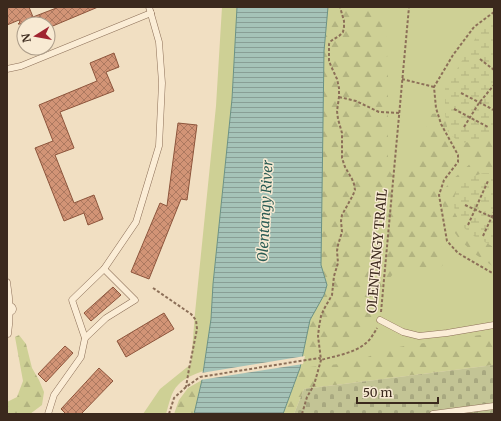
<svg xmlns="http://www.w3.org/2000/svg" width="501" height="421" viewBox="0 0 501 421" font-family="Merriweather,serif">
	<style>
		.green { fill: #ced095 }
		.forest { fill: url(#forest-firs) }
		.wetland { fill: url(#wetland-marsh) }
		.cemetery { fill: url(#cemetery-stones) }
		.water { fill: url(#water-rules); stroke: #6b9285 }
		.pier { fill: #f1dfc2 }
		.building { fill: url(#building-cross-hatch); stroke: #8d553c }
		.lines { fill: none; stroke-linecap: round; stroke-linejoin: round }
		.service-casing { stroke: #8c6f58; stroke-width: 7 }
		.minor-casing { stroke: #8c6f58; stroke-width: 13 }
		.path { stroke: #8c6f58; stroke-width: 2; stroke-dasharray: 3 2; stroke-linecap: butt }
		.service { stroke: #fbedd6; stroke-width: 6 }
		.minor { stroke: #fbedd6; stroke-width: 12 }
		.labels { text-anchor: middle; dominant-baseline: central; stroke-width: 3; stroke-linejoin: round; paint-order: stroke }
		.street-label { font-size: 13px; fill: #3b291d; stroke: #f8ead3 }
		.water-label { font-size: 14px; font-style: italic; fill: #2b5c54; stroke: #f8ead3 }
	</style>
	<defs>
		<pattern id="forest-firs" width="22" height="20" patternUnits="userSpaceOnUse"><rect width="22" height="20" fill="#ced095"/><path d="M5 1l3.5 6h-7zM16 11l3.5 6h-7z" fill="#b2b380"/></pattern>
		<pattern id="wetland-marsh" width="20" height="14" patternUnits="userSpaceOnUse"><rect width="20" height="14" fill="#ced095"/><path d="M1 5h8M5 5V1M11 12h8M15 12V8" fill="none" stroke="#b2b380"/></pattern>
		<pattern id="cemetery-stones" width="16" height="16" patternUnits="userSpaceOnUse"><rect width="16" height="16" fill="#c3c495"/><path d="M2 7V4a2 2 0 0 1 4 0v3zM10 15v-3a2 2 0 0 1 4 0v3z" fill="#a8a880"/></pattern>
		<pattern id="water-rules" width="6" height="5" patternUnits="userSpaceOnUse"><rect width="6" height="5" fill="#a5c3b8"/><path d="M0 2.5h6" fill="none" stroke="#889e95"/></pattern>
		<pattern id="building-cross-hatch" width="8" height="8" patternUnits="userSpaceOnUse"><rect width="8" height="8" fill="#d29476"/><path d="M0 0l8 8M0 8l8-8" fill="none" stroke="#ac7960"/></pattern>
	</defs>
	<rect width="100%" height="100%" fill="#f1dfc2"/>
	<!-- green -->
	<g class="green">
		<path d="M 222,7 L 237,7 L 232,99 L 213,284 L 211,319 L 203,371 C 195,374 184,378 178,385 C 171,392 169,404 166,414 L 143,414 L 160,389 L 191,364 L 195,313 L 216,106 Z"/>
		<polygon points="328,7 494,7 494,365 300,368 321,265 322,193"/>
	</g>
	<!-- forest -->
	<g class="forest">
		<polygon points="328,7 386,7 385,15 388,72 388,169 396,180 401,180 411,172 431,114 439,113 445,114 448,132 483,141 494,129 494,173 483,173 462,226 474,236 494,247 494,267 475,254 460,240 445,219 443,211 443,197 446,187 452,180 471,163 473,155 470,151 455,146 451,148 453,158 451,166 439,187 437,198 443,265 439,269 406,270 395,272 379,290 375,318 369,328 357,340 345,346 328,350 310,352 306,350 306,341 310,320 324,295 327,285 321,265 324,51"/>
		<polygon points="494,333 494,365 304,389 294,414 283,414 300,368 339,364 360,360 385,350 404,346"/>
		<polygon points="19,335 26,344 32,368 39,380 44,392 42,405 30,414 7,414 7,402 17,397 23,381 15,337"/>
		<polygon points="202,380 194,414 174,414 179,400 188,388"/>
	</g>
	<!-- wetland -->
	<g class="wetland">
		<polygon points="494,21 494,129 483,141 460,143 448,132 445,114 445,89 481,29"/>
		<polygon points="483,173 494,173 494,247 474,236 462,226 455,213 454,204 455,193 464,182 471,177"/>
	</g>
	<!-- cemetery -->
	<polygon class="cemetery" points="494,365 494,414 294,414 304,389"/>
	<!-- water -->
	<polygon class="water" points="237,7 328,7 324,51 321,265 327,285 324,295 310,320 300,368 283,414 194,414 202,380 211,319 213,284 232,99"/>
	<!-- pier -->
	<polygon class="pier" points="305,356 303,364 200,380 201,373"/>
	<!-- building -->
	<g class="building">
		<polygon points="7,7 29,7 33,17 59,7 98,7 48,28 48,24 18,24 20,22 19,20 7,25"/>
		<polygon points="114,53 119,67 106,72 114,91 60,112 74,148 55,155 74,203 94,195 103,219 88,225 84,213 64,221 35,148 53,141 39,105 97,81 90,63"/>
		<polygon points="178,123 197,125 187,200 181,199 149,279 131,272 160,203 167,206"/>
		<polygon points="113,287 121,295 91,321 84,313"/>
		<polygon points="164,313 174,329 126,357 117,341"/>
		<polygon points="65,346 73,353 46,382 38,374"/>
		<polygon points="99,368 113,381 81,414 66,414 61,409"/>
	</g>
	<g class="lines">
		<!-- service casing -->
		<g class="service-casing">
			<g id="service">
				<polyline points="7,69 21,66 151,13"/>
				<path d="M 7,282 C 10,300 11,316 8,334 L 7,334"/>
				<polyline points="380,320 403,332 419,336 447,333 494,325"/>
				<polyline points="85,338 72,300 104,269 136,222 159,146 162,83 159,42 149,7"/>
				<polyline points="48,414 54,395 81,357 85,338 106,318 135,300 104,269"/>
				<polyline points="433,414 494,406"/>
			</g>
		</g>
		<!-- minor casing -->
		<g class="minor-casing">
			<polyline id="minor" points="7,308 10,309"/>
		</g>
		<!-- path -->
		<g class="path">
			<polyline points="494,12 474,27 453,55 434,87 436,108 441,124 458,155 458,162 444,180 439,195 447,241 458,253 494,274"/>
			<polyline points="480,59 494,70"/>
			<polyline points="402,79 434,87"/>
			<polyline points="461,93 494,110"/>
			<polyline points="339,97 356,101 379,112 399,113"/>
			<polyline points="454,109 488,127"/>
			<polyline points="464,127 479,103 494,85"/>
			<polyline points="465,205 494,218"/>
			<polyline points="468,225 488,181"/>
			<polyline points="483,236 494,212"/>
			<polyline points="153,288 191,314 196,320 197,329 189,369 186,387"/>
			<polyline points="381,312 409,7"/>
			<path d="M 169,414 L 174,398 L 186,387 L 200,377 L 319,358 L 321,360 C 335,356 355,353 366,343 C 371,339 374,333 377,328"/>
			<polyline points="302,414 307,397 314,385 321,360 318,336 319,327 321,316 324,309 332,295 334,276 338,263 337,251 338,245 342,232 341,221 342,215 353,195 355,190 354,184 352,179 345,167 342,158 342,133 338,119 337,111 339,97 339,88 337,79 331,66 329,61 329,44 331,41 334,39 339,36 343,32 344,27 344,21 340,7"/>
		</g>
		<!-- service -->
		<use href="#service" class="service"/>
		<!-- minor -->
		<use href="#minor" class="minor"/>
	</g>
	<g class="labels">
		<!-- street labels -->
		<g class="street-label">
			<text transform="translate(377 251) rotate(-85)">OLENTANGY TRAIL</text>
		</g>
		<!-- water labels -->
		<g class="water-label">
			<text transform="translate(265 211) rotate(-87)">Olentangy River</text>
		</g>
	</g>
	<!-- border -->
	<rect width="501" height="421" fill="none" stroke="#3b291d" stroke-width="16"/>
	<!-- north arrow -->
	<g transform="translate(36 36) rotate(259)"><circle r="19" fill="#f8ead3" stroke="#ac9d8a"/>
	<path d="M0-3L7 15L0 10L-7 15Z" fill="#a02430"/>
	<text y="-6" font-size="11" font-weight="bold" text-anchor="middle" fill="#3b291d">N</text>
	</g>
	<!-- scale -->
	<path d="M357 397v6h81v-6" fill="none" stroke="#3b291d" stroke-width="2"/>
	<text x="363" y="397" font-size="12" fill="#3b291d" stroke="#f8ead3" stroke-width="3" paint-order="stroke">50 m</text>
</svg>
